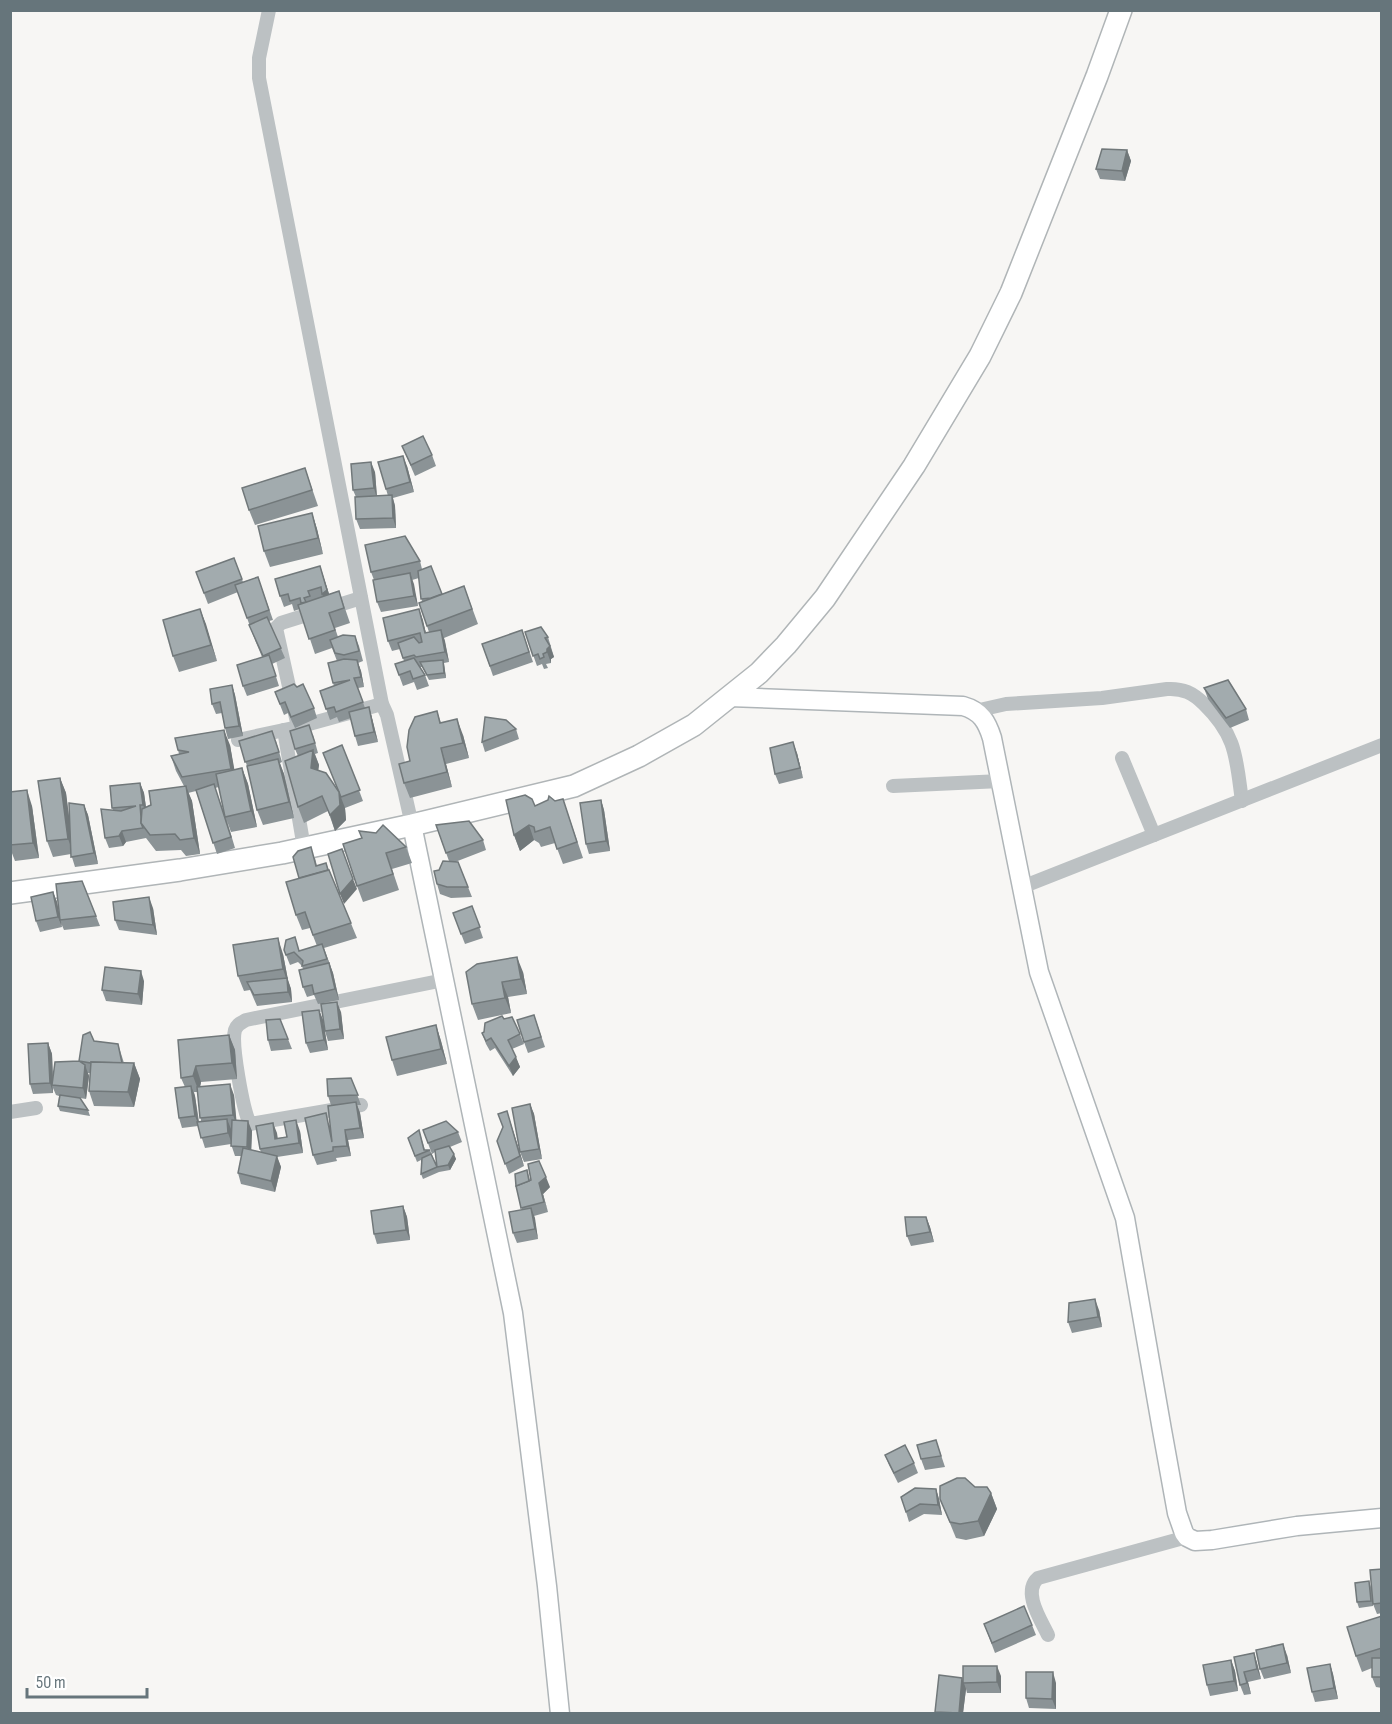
<svg xmlns="http://www.w3.org/2000/svg" width="1392" height="1724" viewBox="0 0 1392 1724" font-family="'Sofia Sans Condensed',sans-serif">
	<style>
		.lines { fill: none; stroke-linecap: round; stroke-linejoin: round }
		.secondary-casing { stroke: #afb5b8; stroke-width: 21 }
		.primary-casing { stroke: #b0b5b7; stroke-width: 24 }
		.street { stroke: #bcc1c3; stroke-width: 14 }
		.secondary { stroke: #fff; stroke-width: 18 }
		.primary { stroke: #fff; stroke-width: 21 }
		.wall { fill: #8b9396; fill-rule: evenodd }
		.shaded-wall { fill: #71787a }
		.building { fill: #a2abae; stroke: #71787a; stroke-width: 1.5 }
	</style>
	<rect width="100%" height="100%" fill="#f7f6f4"/>
	<g class="lines">
		<!-- secondary casing -->
		<g class="secondary-casing">
			<g id="secondary">
				<path d="M 729,697 L 963,706 C 981,711 987,722 992,738 L 1039,972 L 1125,1218 L 1162,1430 L 1177,1513 L 1184,1533 L 1187,1537 L 1195,1541 L 1212,1540 L 1297,1526 L 1382,1518"/>
				<polyline points="412,825 513,1313 547,1586 560,1714"/>
			</g>
		</g>
		<!-- primary casing -->
		<g class="primary-casing">
			<polyline id="primary" points="10,893 180,870 282,853 412,825 574,786 639,756 694,725 759,673 786,645 825,598 914,466 980,356 1011,293 1097,76 1121,10"/>
		</g>
		<!-- street -->
		<g class="street">
			<polyline points="269,10 259,58 259,78 382,704 387,715 412,825"/>
			<path d="M 975,711 L 1006,704 L 1102,698 L 1167,689 C 1183,688 1193,693 1204,704 C 1237,736 1236,758 1242,801"/>
			<polyline points="298,727 276,628 281,623 361,598"/>
			<polyline points="284,730 304,848"/>
			<polyline points="238,740 298,727 382,704"/>
			<polyline points="1122,758 1154,835"/>
			<polyline points="893,786 1001,781"/>
			<polyline points="1022,887 1382,745"/>
			<path d="M 361,1105 L 250,1124 C 243,1110 231,1044 235,1030 C 237,1024 241,1023 246,1020 L 444,980"/>
			<polyline points="10,1112 36,1108"/>
			<path d="M 1048,1635 C 1041,1620 1022,1592 1038,1578 L 1187,1537"/>
		</g>
		<!-- secondary -->
		<use href="#secondary" class="secondary"/>
		<!-- primary -->
		<use href="#primary" class="primary"/>
	</g>
	<!-- wall -->
	<g class="wall">
		<polygon points="1127,150 1131,161 1125,181 1100,179 1096,169"/>
		<polygon points="402,446 432,455 436,466 415,476"/>
		<polygon points="407,466 414,492 393,498 395,506 396,528 360,529 356,519 356,497 353,490 375,472 377,496 388,496 386,489"/>
		<polygon points="305,468 318,506 255,525 249,510"/>
		<polygon points="312,513 317,529 323,554 270,567 264,551"/>
		<polygon points="234,558 243,582 258,577 273,620 269,621 285,658 272,664 279,686 247,696 243,686 262,657 253,635 238,592 208,604 196,572"/>
		<polygon points="420,561 422,569 442,594 464,586 478,624 444,638 449,662 444,663 446,678 429,680 422,667 420,667 425,675 429,686 417,690 414,682 403,686 395,664 404,661 400,649 392,651 388,641 419,609 426,633 429,632 419,603 422,602 419,578 412,580 418,606 381,612 377,602 374,580 371,572"/>
		<polygon points="320,566 329,594 339,591 350,623 335,628 338,637 355,636 359,646 363,661 358,663 361,671 364,687 358,688 365,708 369,707 372,718 378,742 358,746 355,736 351,718 339,722 337,717 330,720 320,691 334,686 333,683 337,661 332,648 315,654 300,609 294,611 292,604 284,607 280,596"/>
		<polygon points="200,609 217,661 179,672 173,656"/>
		<polygon points="522,630 533,662 493,676 482,644"/>
		<polygon points="525,632 548,637 554,657 551,659 551,663 546,664 548,668 544,669 542,664 537,666"/>
		<polygon points="232,685 235,695 243,736 228,739 225,728 222,713 216,714 212,704"/>
		<polygon points="1204,688 1246,709 1249,720 1230,728 1208,699"/>
		<polygon points="275,692 314,708 317,718 295,728 288,713 284,715"/>
		<polygon points="437,711 441,723 463,735 469,758 446,764 452,787 410,798 404,783 410,761"/>
		<polygon points="516,729 519,739 485,752 482,742"/>
		<polygon points="313,735 318,753 315,754 319,765 318,771 338,790 342,745 363,801 345,808 346,820 335,831 328,811 304,823 298,807 298,756 295,749"/>
		<polygon points="239,741 276,741 282,762 280,763 284,774 294,818 263,825 257,810 247,766"/>
		<path d="M 230,745 L 234,770 L 242,768 L 248,784 L 257,827 L 231,832 L 227,821 L 235,848 L 217,854 L 196,791 L 188,793 L 192,801 L 200,854 L 186,856 L 181,850 L 156,851 L 146,838 L 126,842 L 123,846 L 109,848 L 105,838 L 113,810 L 112,808 L 140,783 L 144,793 L 146,807 L 184,786 L 176,771 L 171,756 L 179,754 L 178,750 ZM 219,787 L 225,815 L 215,788 Z"/>
		<polygon points="797,753 803,778 779,784 775,774"/>
		<polygon points="60,778 66,793 70,827 84,805 88,815 98,864 75,867 71,854 53,857 47,841"/>
		<polygon points="10,792 32,806 39,858 15,861 10,848"/>
		<polygon points="563,799 583,858 563,864 555,843 541,847 539,843 534,840 520,851 514,835 535,806"/>
		<polygon points="601,800 604,810 610,851 589,854 586,844"/>
		<polygon points="436,825 483,840 486,850 455,862 458,862 472,897 451,898 440,894 437,884 439,870 449,861"/>
		<polygon points="376,833 406,847 412,863 392,869 399,890 363,902 357,886"/>
		<polygon points="293,857 315,858 317,866 326,863 357,938 324,948 333,973 339,1000 318,1004 314,995 307,997 303,987 303,969 302,966 298,962 290,965 284,950 300,951 317,946 310,928 302,930 296,915 300,879"/>
		<polygon points="82,881 100,926 64,930 61,923 62,927 40,932 36,921 53,892 57,902 59,915"/>
		<polygon points="472,906 483,938 465,944 453,913"/>
		<polygon points="153,908 157,935 119,930 115,920"/>
		<polygon points="283,954 288,980 291,989 292,1002 257,1006 250,990 244,991 238,976"/>
		<polygon points="466,972 523,972 527,994 508,997 511,1013 478,1020 472,1004"/>
		<polygon points="144,981 142,1005 106,1001 102,990"/>
		<polygon points="319,1010 323,1020 328,1050 310,1053 306,1043"/>
		<polygon points="341,1012 344,1039 328,1041 325,1031"/>
		<polygon points="534,1015 545,1047 528,1053 524,1042"/>
		<polygon points="280,1019 292,1049 271,1051 268,1040"/>
		<polygon points="504,1019 520,1034 524,1044 512,1049 520,1067 513,1076 495,1048 490,1051 486,1044 482,1033"/>
		<polygon points="436,1025 441,1041 447,1064 397,1076 392,1060"/>
		<path d="M 229,1035 L 235,1050 L 237,1079 L 201,1082 L 200,1087 L 234,1095 L 236,1120 L 252,1131 L 251,1150 L 261,1153 L 260,1149 L 273,1123 L 277,1138 L 287,1137 L 300,1131 L 303,1153 L 277,1157 L 281,1167 L 275,1192 L 241,1184 L 238,1173 L 242,1156 L 235,1156 L 231,1144 L 205,1148 L 198,1126 L 182,1128 L 179,1118 L 185,1087 L 181,1078 ZM 194,1092 L 198,1092 L 201,1121 L 199,1121 L 195,1096 Z"/>
		<polygon points="94,1041 118,1044 124,1063 134,1063 140,1079 134,1107 94,1106 89,1091 90,1073 88,1073 89,1076 86,1099 67,1096 88,1110 90,1116 60,1111 58,1106 59,1096 56,1095 53,1088 53,1093 33,1094 30,1084 48,1043 52,1054 53,1077 79,1061"/>
		<polygon points="351,1078 361,1105 357,1105 360,1113 364,1138 348,1140 351,1156 336,1158 337,1161 317,1165 313,1155 330,1126 331,1105 328,1096"/>
		<polygon points="530,1104 534,1114 542,1159 524,1162 520,1152"/>
		<polygon points="507,1111 524,1166 509,1174 497,1141 503,1127"/>
		<polygon points="419,1130 425,1150 430,1150 437,1167 435,1152 432,1154 423,1130 458,1132 462,1142 450,1147 456,1159 450,1170 439,1172 423,1179 421,1174 421,1160 417,1162 408,1138"/>
		<polygon points="527,1170 530,1180 550,1187 543,1194 548,1212 534,1216 538,1239 517,1243 513,1233 522,1209 516,1186"/>
		<polygon points="403,1206 407,1217 410,1240 377,1244 374,1234"/>
		<polygon points="926,1217 930,1227 934,1242 911,1246 907,1236"/>
		<polygon points="1099,1310 1102,1327 1072,1333 1068,1322"/>
		<polygon points="936,1440 945,1467 925,1470 921,1459"/>
		<polygon points="885,1455 914,1463 918,1473 898,1483 889,1465"/>
		<polygon points="975,1487 991,1493 997,1509 984,1536 966,1540 956,1538 940,1499"/>
		<polygon points="936,1489 939,1499 942,1515 924,1514 909,1522 906,1512"/>
		<polygon points="1382,1569 1382,1613 1377,1614 1373,1604 1373,1606 1359,1608 1357,1602 1369,1581 1371,1587"/>
		<polygon points="1382,1616 1382,1688 1376,1687 1372,1677 1372,1668 1362,1672 1356,1656"/>
		<polygon points="984,1624 1032,1625 1036,1635 995,1653"/>
		<polygon points="1254,1653 1257,1663 1261,1679 1248,1682 1251,1694 1244,1695 1240,1685 1234,1657"/>
		<polygon points="1287,1655 1291,1673 1264,1679 1260,1669"/>
		<polygon points="1231,1660 1235,1671 1238,1691 1210,1696 1207,1685"/>
		<polygon points="1330,1664 1333,1674 1338,1699 1315,1702 1312,1692"/>
		<polygon points="1001,1676 1001,1693 967,1693 966,1689 963,1713 936,1713 935,1712 963,1681"/>
		<polygon points="1056,1683 1056,1709 1029,1708 1026,1698"/>
	</g>
	<!-- shaded-wall -->
	<g class="shaded-wall">
		<polygon points="1127,150 1131,161 1125,181 1122,171"/>
		<polygon points="403,456 407,466 414,492 410,482"/>
		<polygon points="371,462 375,472 377,499 374,488"/>
		<polygon points="392,495 395,506 396,528 393,518"/>
		<polygon points="312,513 317,529 323,554 318,538"/>
		<polygon points="320,566 331,600 326,604 322,594"/>
		<polygon points="410,573 414,584 418,606 414,596"/>
		<polygon points="200,609 206,624 217,661 211,645"/>
		<polygon points="419,609 423,620 428,643 425,633"/>
		<polygon points="441,630 445,641 449,662 445,652"/>
		<polygon points="550,646 554,657 551,659 551,663 547,652 547,649"/>
		<polygon points="357,660 361,671 364,687 361,677"/>
		<polygon points="443,660 444,665 446,678 444,673"/>
		<polygon points="232,685 235,695 243,736 239,726"/>
		<polygon points="369,707 372,718 378,742 374,732"/>
		<polygon points="457,719 463,735 469,758 463,743"/>
		<polygon points="224,730 230,745 237,784 231,769"/>
		<polygon points="793,742 797,753 803,778 800,768"/>
		<polygon points="441,748 446,764 452,787 447,772"/>
		<polygon points="313,750 319,765 316,784 311,768"/>
		<polygon points="278,759 284,774 294,818 289,802"/>
		<polygon points="242,768 248,784 257,827 251,811"/>
		<polygon points="60,778 66,793 74,854 68,839"/>
		<polygon points="140,783 144,793 147,815 143,805"/>
		<polygon points="186,786 192,801 200,854 194,838"/>
		<polygon points="27,790 32,806 39,858 33,843"/>
		<polygon points="339,792 345,808 346,820 335,831 330,815"/>
		<polygon points="601,800 604,810 610,851 606,841"/>
		<polygon points="84,805 88,815 98,864 94,853"/>
		<polygon points="529,825 534,840 520,851 514,835"/>
		<polygon points="122,831 126,842 123,846 119,836"/>
		<polygon points="353,879 357,889 344,904 340,894"/>
		<polygon points="53,892 57,902 62,927 58,917"/>
		<polygon points="149,897 153,908 157,935 153,925"/>
		<polygon points="278,938 283,954 288,980 291,989 292,1002 288,992 287,981 283,969"/>
		<polygon points="322,944 333,973 339,1000 335,989 330,966"/>
		<polygon points="517,957 523,972 527,994 521,979"/>
		<polygon points="141,971 144,981 142,1005 138,994"/>
		<polygon points="502,982 508,997 511,1013 505,998"/>
		<polygon points="337,1002 341,1012 344,1039 340,1029"/>
		<polygon points="319,1010 323,1020 328,1050 324,1040"/>
		<polygon points="436,1025 441,1041 447,1064 441,1049"/>
		<polygon points="229,1035 235,1050 237,1079 232,1063"/>
		<polygon points="48,1043 52,1054 53,1085 52,1085 53,1093 50,1083"/>
		<polygon points="516,1057 520,1067 513,1076 509,1066"/>
		<polygon points="134,1063 140,1079 134,1107 128,1092"/>
		<polygon points="85,1065 89,1076 86,1099 83,1088"/>
		<polygon points="196,1066 201,1082 199,1092 193,1076"/>
		<polygon points="230,1084 234,1095 237,1126 233,1115"/>
		<polygon points="191,1086 195,1096 199,1126 195,1116"/>
		<polygon points="356,1102 360,1113 364,1138 360,1128"/>
		<polygon points="530,1104 534,1114 542,1159 539,1149"/>
		<polygon points="507,1111 510,1121 524,1166 520,1156"/>
		<polygon points="227,1119 231,1129 232,1144 228,1133"/>
		<polygon points="296,1120 300,1131 303,1153 299,1143"/>
		<polygon points="248,1121 252,1131 251,1157 247,1147"/>
		<polygon points="273,1123 277,1133 279,1146 275,1139"/>
		<polygon points="345,1130 348,1140 351,1156 347,1146"/>
		<polygon points="454,1154 456,1159 450,1170 448,1165"/>
		<polygon points="277,1156 281,1167 275,1192 271,1181"/>
		<polygon points="546,1177 550,1187 543,1194 548,1212 539,1183"/>
		<polygon points="403,1206 407,1217 410,1240 406,1230"/>
		<polygon points="531,1208 535,1218 538,1239 535,1229"/>
		<polygon points="926,1217 930,1227 934,1242 930,1232"/>
		<polygon points="1095,1299 1099,1310 1102,1327 1098,1317"/>
		<polygon points="936,1489 939,1499 942,1515 938,1505"/>
		<polygon points="991,1493 997,1509 984,1536 978,1521"/>
		<polygon points="1283,1644 1287,1655 1291,1673 1287,1663"/>
		<polygon points="1254,1653 1257,1663 1261,1679 1257,1669"/>
		<polygon points="1231,1660 1235,1671 1238,1691 1234,1681"/>
		<polygon points="1330,1664 1333,1674 1338,1699 1334,1688"/>
		<polygon points="997,1666 1001,1676 1001,1693 997,1682"/>
		<polygon points="1053,1672 1056,1683 1056,1709 1052,1699"/>
		<polygon points="1244,1672 1248,1682 1251,1694 1247,1683"/>
		<polygon points="962,1678 966,1689 963,1713 959,1713"/>
	</g>
	<!-- building -->
	<g class="building">
		<polygon points="1102,149 1127,150 1122,171 1096,169"/>
		<polygon points="423,436 432,455 411,465 402,446"/>
		<polygon points="403,456 410,482 386,489 378,462"/>
		<polygon points="371,462 374,488 353,490 351,464"/>
		<polygon points="305,468 312,490 249,510 242,488"/>
		<polygon points="392,495 393,518 356,519 355,497"/>
		<polygon points="312,513 318,538 264,551 258,526"/>
		<polygon points="405,536 420,561 371,572 365,545"/>
		<polygon points="234,558 242,579 204,593 196,572"/>
		<polygon points="320,566 327,590 322,594 321,587 308,591 310,596 304,598 306,602 301,603 300,598 290,601 288,594 280,596 275,579"/>
		<polygon points="431,566 442,594 431,598 421,599 418,571"/>
		<polygon points="410,573 414,596 377,602 373,580"/>
		<polygon points="258,577 269,610 247,618 235,585"/>
		<polygon points="464,586 472,609 427,626 419,603"/>
		<polygon points="339,591 344,608 329,613 335,630 309,639 298,605"/>
		<polygon points="200,609 211,645 173,656 163,620"/>
		<polygon points="419,609 425,633 441,630 445,652 416,657 414,655 403,658 398,643 414,637 419,643 422,642 420,633 388,641 383,618"/>
		<polygon points="267,617 281,648 263,656 249,625"/>
		<polygon points="541,627 548,637 545,638 550,646 547,649 547,652 543,654 544,657 540,659 538,654 533,656 525,632"/>
		<polygon points="522,630 529,652 490,666 482,644"/>
		<polygon points="343,635 355,636 359,651 344,655 335,653 330,640"/>
		<polygon points="269,655 276,676 243,686 237,665"/>
		<polygon points="414,658 425,675 413,679 410,671 399,675 395,664"/>
		<polygon points="344,659 357,660 361,677 354,678 363,702 336,712 334,707 326,709 320,691 350,680 333,683 328,663"/>
		<polygon points="443,660 444,673 427,675 420,662"/>
		<polygon points="1228,680 1246,709 1226,718 1204,688"/>
		<polygon points="294,684 297,687 303,684 314,708 291,717 285,702 280,704 275,692"/>
		<polygon points="232,685 239,726 225,728 220,702 212,704 210,689"/>
		<polygon points="369,707 374,732 355,736 349,712"/>
		<polygon points="437,711 440,723 457,719 463,743 441,748 447,772 404,783 399,764 410,761 407,747 409,730 415,717"/>
		<polygon points="485,717 506,720 516,729 482,742"/>
		<polygon points="309,725 315,743 295,749 290,731"/>
		<polygon points="224,730 231,769 182,777 171,756 189,752 178,750 175,738"/>
		<polygon points="272,731 279,752 245,762 239,741"/>
		<polygon points="793,742 800,768 775,774 770,748"/>
		<polygon points="342,745 360,790 341,797 323,753"/>
		<polygon points="313,750 311,768 326,773 339,792 340,805 330,815 322,796 298,807 285,761"/>
		<polygon points="278,759 289,802 257,810 247,766"/>
		<polygon points="242,768 251,811 225,817 216,774"/>
		<polygon points="60,778 68,839 47,841 38,781"/>
		<polygon points="140,783 143,805 140,805 141,817 141,823 143,828 122,831 119,836 105,838 101,809 121,811 136,806 112,808 110,786"/>
		<polygon points="214,784 231,837 213,843 196,790"/>
		<polygon points="186,786 194,838 180,840 175,834 150,835 141,823 142,809 151,805 149,791"/>
		<polygon points="27,790 33,843 10,845 10,792"/>
		<polygon points="525,795 532,799 535,806 548,800 549,796 555,801 563,799 577,842 557,849 550,827 535,832 534,827 529,825 514,835 506,800"/>
		<polygon points="601,800 606,841 586,844 580,803"/>
		<polygon points="69,803 84,805 94,853 71,857"/>
		<polygon points="469,821 483,840 446,853 436,825"/>
		<polygon points="383,825 406,847 386,853 393,874 357,886 343,844 362,838 359,831 376,833"/>
		<polygon points="311,847 316,866 326,863 328,870 299,878 293,857 298,851"/>
		<polygon points="342,849 353,879 340,894 328,854"/>
		<polygon points="443,861 458,862 468,887 447,887 437,884 434,871 439,870"/>
		<polygon points="329,870 351,923 313,935 305,912 296,915 286,882"/>
		<polygon points="82,881 96,916 60,920 56,884"/>
		<polygon points="53,892 58,917 36,921 31,897"/>
		<polygon points="149,897 153,925 115,920 113,902"/>
		<polygon points="472,906 480,927 461,934 453,913"/>
		<polygon points="295,937 299,951 322,944 327,959 302,966 303,961 294,952 286,955 284,950 286,940"/>
		<polygon points="278,938 283,969 238,976 233,945"/>
		<polygon points="517,957 521,979 502,982 505,998 472,1004 466,972 477,964"/>
		<polygon points="329,963 335,989 314,994 312,985 303,987 299,970"/>
		<polygon points="105,967 141,971 138,994 102,990"/>
		<polygon points="287,978 288,992 254,995 247,982"/>
		<polygon points="337,1002 340,1029 325,1031 321,1004"/>
		<polygon points="319,1010 324,1040 306,1043 302,1012"/>
		<polygon points="534,1015 541,1037 524,1042 517,1020"/>
		<polygon points="502,1016 504,1019 512,1017 520,1034 508,1040 516,1057 509,1066 491,1038 486,1041 482,1033 484,1032 485,1023"/>
		<polygon points="280,1019 288,1039 268,1040 266,1020"/>
		<polygon points="436,1025 441,1049 392,1060 386,1037"/>
		<polygon points="90,1032 94,1041 118,1044 122,1063 91,1062 91,1063 79,1061 85,1065 83,1088 52,1085 55,1062 79,1061 83,1035"/>
		<polygon points="229,1035 232,1063 196,1066 193,1076 181,1078 178,1040"/>
		<polygon points="48,1043 50,1083 30,1084 28,1044"/>
		<polygon points="91,1062 134,1063 128,1092 89,1091"/>
		<polygon points="351,1078 358,1095 328,1096 327,1079"/>
		<polygon points="230,1084 233,1115 200,1118 197,1087"/>
		<polygon points="191,1086 195,1116 179,1118 175,1088"/>
		<polygon points="60,1095 80,1098 88,1110 58,1106"/>
		<polygon points="356,1102 360,1128 345,1130 347,1146 333,1147 333,1151 313,1155 305,1118 326,1113 332,1142 328,1106"/>
		<polygon points="530,1104 539,1149 520,1152 512,1108"/>
		<polygon points="507,1111 520,1156 505,1164 497,1141 503,1127 498,1114"/>
		<polygon points="227,1119 228,1133 201,1138 197,1122"/>
		<polygon points="232,1120 248,1121 247,1147 231,1146"/>
		<polygon points="296,1120 299,1143 260,1149 256,1126 273,1123 275,1139 287,1137 284,1122"/>
		<polygon points="446,1121 458,1132 428,1143 423,1130"/>
		<polygon points="419,1130 424,1150 430,1150 415,1156 408,1138"/>
		<polygon points="449,1146 454,1154 448,1165 437,1167 421,1174 422,1158 431,1154 437,1167 435,1150"/>
		<polygon points="243,1148 277,1156 271,1181 238,1173"/>
		<polygon points="539,1161 546,1177 539,1183 544,1202 521,1208 516,1186 531,1180 528,1164"/>
		<polygon points="527,1170 529,1181 516,1186 515,1174"/>
		<polygon points="403,1206 406,1230 374,1234 371,1211"/>
		<polygon points="531,1208 535,1229 513,1233 509,1212"/>
		<polygon points="905,1217 926,1217 930,1232 907,1236"/>
		<polygon points="1095,1299 1098,1317 1068,1322 1069,1303"/>
		<polygon points="936,1440 941,1456 921,1459 917,1445"/>
		<polygon points="905,1445 914,1463 894,1473 885,1455"/>
		<polygon points="957,1478 965,1478 975,1487 987,1487 991,1493 978,1521 960,1524 950,1522 940,1499 940,1486"/>
		<polygon points="915,1488 936,1489 938,1505 920,1504 906,1512 901,1497"/>
		<polygon points="1382,1569 1382,1603 1373,1604 1370,1570"/>
		<polygon points="1369,1581 1371,1601 1357,1602 1355,1583"/>
		<polygon points="1024,1606 1032,1625 992,1643 984,1624"/>
		<polygon points="1382,1616 1382,1648 1356,1656 1347,1627"/>
		<polygon points="1283,1644 1287,1663 1260,1669 1256,1650"/>
		<polygon points="1254,1653 1257,1669 1244,1672 1247,1683 1240,1685 1234,1657"/>
		<rect x="1372" y="1658" width="10" height="19"/>
		<polygon points="1231,1660 1234,1681 1207,1685 1203,1665"/>
		<polygon points="1330,1664 1334,1688 1312,1692 1307,1668"/>
		<polygon points="963,1666 997,1666 997,1682 963,1683"/>
		<polygon points="1026,1672 1053,1672 1052,1699 1026,1698"/>
		<polygon points="939,1675 962,1678 959,1713 935,1712"/>
	</g>
	<!-- border -->
	<rect width="1392" height="1724" fill="none" stroke="#66757b" stroke-width="24"/>
	<!-- scale -->
	<path d="M27 1688v9h120v-9" fill="none" stroke="#66757b" stroke-width="3"/>
	<text x="36" y="1688" font-size="18" fill="#66757b" stroke="#ffffff" stroke-width="4.5" paint-order="stroke">50 m</text>
</svg>
